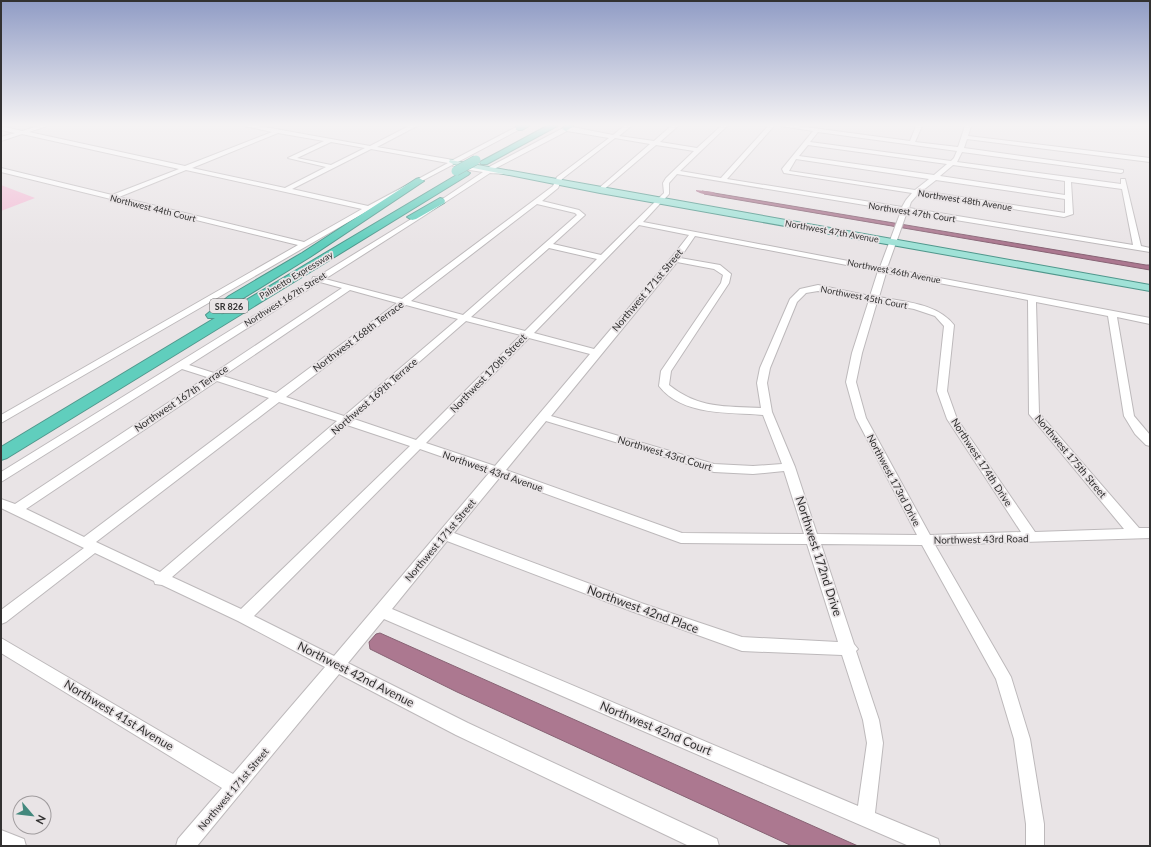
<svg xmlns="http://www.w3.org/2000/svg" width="1151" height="847" viewBox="0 0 1151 847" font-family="Lato,sans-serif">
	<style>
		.green { fill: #f3bdd6 }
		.water { fill: #ac7890; stroke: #876374 }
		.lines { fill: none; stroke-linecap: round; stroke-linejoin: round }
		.canal { fill: #ac7890; fill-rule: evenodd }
		.minor-casing { stroke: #bdb9bb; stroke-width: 2 }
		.major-casing { stroke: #50978c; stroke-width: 2 }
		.highway-casing { stroke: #50978c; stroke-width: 2 }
		.minor { fill: #fff; fill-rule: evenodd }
		.major { fill: #a0e2d7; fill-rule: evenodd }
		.highway { fill: #60cebd; fill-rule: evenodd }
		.highway-bridge-casing { stroke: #50978c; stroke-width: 10; stroke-linecap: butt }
		.highway-bridge { stroke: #60cebd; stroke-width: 9 }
		.labels { text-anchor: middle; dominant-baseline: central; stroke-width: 3.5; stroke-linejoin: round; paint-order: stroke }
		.far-street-label { font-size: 9px; fill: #323131; stroke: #e9e4e6 }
		.shield { fill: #e9e4e6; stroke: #696767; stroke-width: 1 }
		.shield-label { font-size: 9px; font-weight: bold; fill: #323131 }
		.street-label { font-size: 10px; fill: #323131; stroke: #e9e4e6 }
		.near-street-label { font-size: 12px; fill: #323131; stroke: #e9e4e6 }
	</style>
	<rect width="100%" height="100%" fill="#e9e4e6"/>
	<!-- green -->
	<polygon class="green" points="1,185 35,198 1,211"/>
	<!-- water -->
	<g class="water">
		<polygon points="702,191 1146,265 1150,265 1150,270 704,194"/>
		<polygon points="380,633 858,846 792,846 457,692 370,649 369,642 376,634"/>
	</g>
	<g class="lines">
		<!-- canal -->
		<path class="canal" d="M 696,190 L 713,192 L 715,193 C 711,196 700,194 696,191 Z"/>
		<!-- minor casing -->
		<g class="minor-casing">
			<g id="minor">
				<path d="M 1,126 L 22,131 L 38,126 L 47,126 L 29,132 L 185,166 L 272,132 L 245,126 L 259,126 L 370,146 L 409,126 L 417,126 L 377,147 L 453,160 L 518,126 L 526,126 L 395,195 L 1,423 L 1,415 L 298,245 L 1,172 L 1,168 L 112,195 L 179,169 L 22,134 L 1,141 L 1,137 L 15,133 L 1,130 ZM 278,133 L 324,141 L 288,158 L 326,167 L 285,188 L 192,168 ZM 331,142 L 365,148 L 331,165 L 297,158 ZM 371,149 L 448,163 L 368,206 L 292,189 ZM 186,170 L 362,209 L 304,242 L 119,197 Z"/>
				<path d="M 567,126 L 613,135 L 624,126 L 631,126 L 619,136 L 654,141 L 671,126 L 678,126 L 660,142 L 697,148 L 721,126 L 727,126 L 680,171 L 721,178 L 768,126 L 774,126 L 727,179 L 902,207 L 906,200 L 912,193 L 784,173 L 782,169 L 813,131 L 781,126 L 798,126 L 910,141 L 916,126 L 922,126 L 915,142 L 958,147 L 965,126 L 971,126 L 968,136 L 1150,158 L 1150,162 L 967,139 L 964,148 L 1123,170 L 1123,172 L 1121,173 L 962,152 L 957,162 L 1121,184 L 1121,179 L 1125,179 L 1141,246 L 1150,248 L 1150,252 L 907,212 L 887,268 L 1150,318 L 1150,324 L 1117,317 L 1134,416 L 1150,435 L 1150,446 L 1146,445 L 1135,434 L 1124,416 L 1108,316 L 1036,302 L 1039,413 L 1139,528 L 1150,528 L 1150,538 L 935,545 L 1011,677 L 1030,739 L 1044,824 L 1044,846 L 1026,846 L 1026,824 L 1014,739 L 996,679 L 922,545 L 821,544 L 854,644 L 858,649 L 856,651 L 879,720 L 883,743 L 875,813 L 938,839 L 940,846 L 909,846 L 384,619 L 348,663 L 468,723 L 717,839 L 719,846 L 689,846 L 456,735 L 339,674 L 197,846 L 176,846 L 178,839 L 222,788 L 1,653 L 1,638 L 233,774 L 325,667 L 238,621 L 162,585 L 155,584 L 154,581 L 95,553 L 6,622 L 1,624 L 1,610 L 84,548 L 1,508 L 1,499 L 15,504 L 207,377 L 182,369 L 1,482 L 1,472 L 312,280 L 313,277 L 317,277 L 426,210 L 483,172 L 456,168 L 453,166 L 454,165 L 487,168 ZM 567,131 L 609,138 L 557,177 L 553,186 L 402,299 L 325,279 L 430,212 L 490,173 L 516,175 L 516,173 L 494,169 ZM 818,132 L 957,151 L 954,158 L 951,161 L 810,142 ZM 615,138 L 650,144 L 598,189 L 598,191 L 602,191 L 656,145 L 694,151 L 666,178 L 663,183 L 664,193 L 601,255 L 553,244 L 585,215 L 579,210 L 542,201 L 558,188 L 562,179 ZM 808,145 L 947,164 L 934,175 L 799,156 ZM 796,159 L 929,179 L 915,190 L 789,171 ZM 953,165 L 1065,181 L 1065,195 L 940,176 ZM 677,174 L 901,211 L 880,267 L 643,222 L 669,194 L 669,183 ZM 936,180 L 1065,199 L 1065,213 L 922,191 ZM 1071,182 L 1122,189 L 1133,245 L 909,208 L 911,202 L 918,194 L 1064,217 L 1073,214 ZM 537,204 L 575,213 L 577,215 L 463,315 L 411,301 ZM 639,225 L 689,235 L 672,257 L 594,349 L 534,333 ZM 695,236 L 878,271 L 870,296 L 818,285 L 800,289 L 790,299 L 760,368 L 757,383 L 761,408 C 725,406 699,409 669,385 L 671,371 L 729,283 L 731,274 L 720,265 L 680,258 ZM 549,248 L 597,259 L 525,331 L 471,317 ZM 677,262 L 714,269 L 723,275 L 721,283 L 661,371 L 659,386 C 682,416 729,412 763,415 L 782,464 L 753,466 L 714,464 L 551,416 ZM 886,273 L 1028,300 L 1029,414 L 1124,529 L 1035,532 L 957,419 L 947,391 L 954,325 C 937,303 904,302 879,297 ZM 320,282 L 342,288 L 214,373 L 189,365 ZM 350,290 L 397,303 L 276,393 L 223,376 ZM 818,291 L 869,300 L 852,353 L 846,382 L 856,418 L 917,535 L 817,534 L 795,467 L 772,412 L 767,383 L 770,368 L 797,302 L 806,293 ZM 877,302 L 914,309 L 935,316 L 944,326 L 937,391 L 947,419 L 1021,532 L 930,535 L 866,418 L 856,382 L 862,353 ZM 406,305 L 458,319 L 344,416 L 286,397 ZM 466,321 L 521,335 L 416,440 L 354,419 ZM 529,338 L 590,354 L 495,466 L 426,443 ZM 217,381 L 269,398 L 84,537 L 26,509 ZM 279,402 L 337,421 L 160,572 L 96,542 ZM 546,421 L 714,472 L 753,474 L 784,471 L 804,534 L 682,533 L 506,470 ZM 347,425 L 410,446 L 241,609 L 172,577 ZM 420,449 L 489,473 L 334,656 L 254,616 ZM 500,477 L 681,543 L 807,544 L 838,642 L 742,637 L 641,603 L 454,533 ZM 447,541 L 631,611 L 742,651 L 842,655 L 863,720 L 867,743 L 858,806 L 392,609 Z"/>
				<polygon points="1,830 24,839 26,846 1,846"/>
			</g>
		</g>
		<!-- major casing -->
		<g class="major-casing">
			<polygon id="major" points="450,160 1150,285 1150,291 600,193 453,164 449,162"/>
		</g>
		<!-- highway casing -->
		<g class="highway-casing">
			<g id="highway">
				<polygon points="516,126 529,126 522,130 516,130"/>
				<polygon points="547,126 557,126 487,164 481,164 480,162"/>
				<polygon points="565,126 574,126 566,131 562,129"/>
				<polygon points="465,170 470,173 468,175 7,458 1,460 1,447 215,318 208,318 206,315 229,296 302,253 416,179 419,178 424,181 310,257 237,302 221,315"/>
				<polygon points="440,198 444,199 445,201 444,203 416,219 412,220 407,217"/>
			</g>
		</g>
		<!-- minor -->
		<use href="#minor" class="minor"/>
		<!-- major -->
		<use href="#major" class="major"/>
		<!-- highway -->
		<use href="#highway" class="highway"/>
		<!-- highway-bridge casing -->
		<g class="highway-bridge-casing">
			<polyline id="highway-bridge" points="456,171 476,160"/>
		</g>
		<!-- highway-bridge -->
		<use href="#highway-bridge" class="highway-bridge"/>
	</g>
	<!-- sky -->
	<linearGradient id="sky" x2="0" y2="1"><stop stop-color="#909cc5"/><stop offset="0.51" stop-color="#f5f3f4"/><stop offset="1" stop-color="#f5f3f4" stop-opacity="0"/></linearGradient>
	<rect width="1151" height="245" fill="url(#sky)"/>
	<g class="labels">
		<!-- far-street labels -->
		<g class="far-street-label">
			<text transform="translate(965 200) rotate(9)">Northwest 48th Avenue</text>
			<text transform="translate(153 208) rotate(14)">Northwest 44th Court</text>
			<text transform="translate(912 212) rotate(9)">Northwest 47th Court</text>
			<text transform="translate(832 231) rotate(10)">Northwest 47th Avenue</text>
			<text transform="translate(894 271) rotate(11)">Northwest 46th Avenue</text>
			<text transform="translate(296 275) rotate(-31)">Palmetto Expressway</text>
			<text transform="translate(864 297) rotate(11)">Northwest 45th Court</text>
			<text transform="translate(285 299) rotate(-32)">Northwest 167th Street</text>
		</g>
		<!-- shield labels -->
		<rect class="shield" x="210" y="299" width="38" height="14" rx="3"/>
		<g class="shield-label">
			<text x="229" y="306">SR 826</text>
		</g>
		<!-- street labels -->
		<g class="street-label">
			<text transform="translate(647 290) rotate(-50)">Northwest 171st Street</text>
			<text transform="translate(358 336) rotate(-37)">Northwest 168th Terrace</text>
			<text transform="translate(488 373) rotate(-46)">Northwest 170th Street</text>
			<text transform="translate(374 396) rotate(-41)">Northwest 169th Terrace</text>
			<text transform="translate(181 398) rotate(-34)">Northwest 167th Terrace</text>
			<text transform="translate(665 453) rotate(17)">Northwest 43rd Court</text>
			<text transform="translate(1071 456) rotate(50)">Northwest 175th Street</text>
			<text transform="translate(982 462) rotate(57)">Northwest 174th Drive</text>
			<text transform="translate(493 471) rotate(19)">Northwest 43rd Avenue</text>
			<text transform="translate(894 480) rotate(62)">Northwest 173rd Drive</text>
			<text transform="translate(981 539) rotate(-1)">Northwest 43rd Road</text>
			<text transform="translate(440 540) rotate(-50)">Northwest 171st Street</text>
			<text transform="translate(233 789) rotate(-50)">Northwest 171st Street</text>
		</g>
		<!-- near-street labels -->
		<g class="near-street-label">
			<text transform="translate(819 556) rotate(72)">Northwest 172nd Drive</text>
			<text transform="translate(643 609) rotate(20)">Northwest 42nd Place</text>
			<text transform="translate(356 674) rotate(27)">Northwest 42nd Avenue</text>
			<text transform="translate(119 715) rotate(31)">Northwest 41st Avenue</text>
			<text transform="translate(656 728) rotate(23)">Northwest 42nd Court</text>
		</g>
	</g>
	<!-- border -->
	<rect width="1151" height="847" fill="none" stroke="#323131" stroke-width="4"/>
	<!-- north arrow -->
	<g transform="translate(32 815) rotate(118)"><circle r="19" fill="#e9e4e6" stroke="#a09c9e"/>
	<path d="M0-3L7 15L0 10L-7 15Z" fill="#43887d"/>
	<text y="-6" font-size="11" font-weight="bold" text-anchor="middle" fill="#323131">N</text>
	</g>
</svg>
